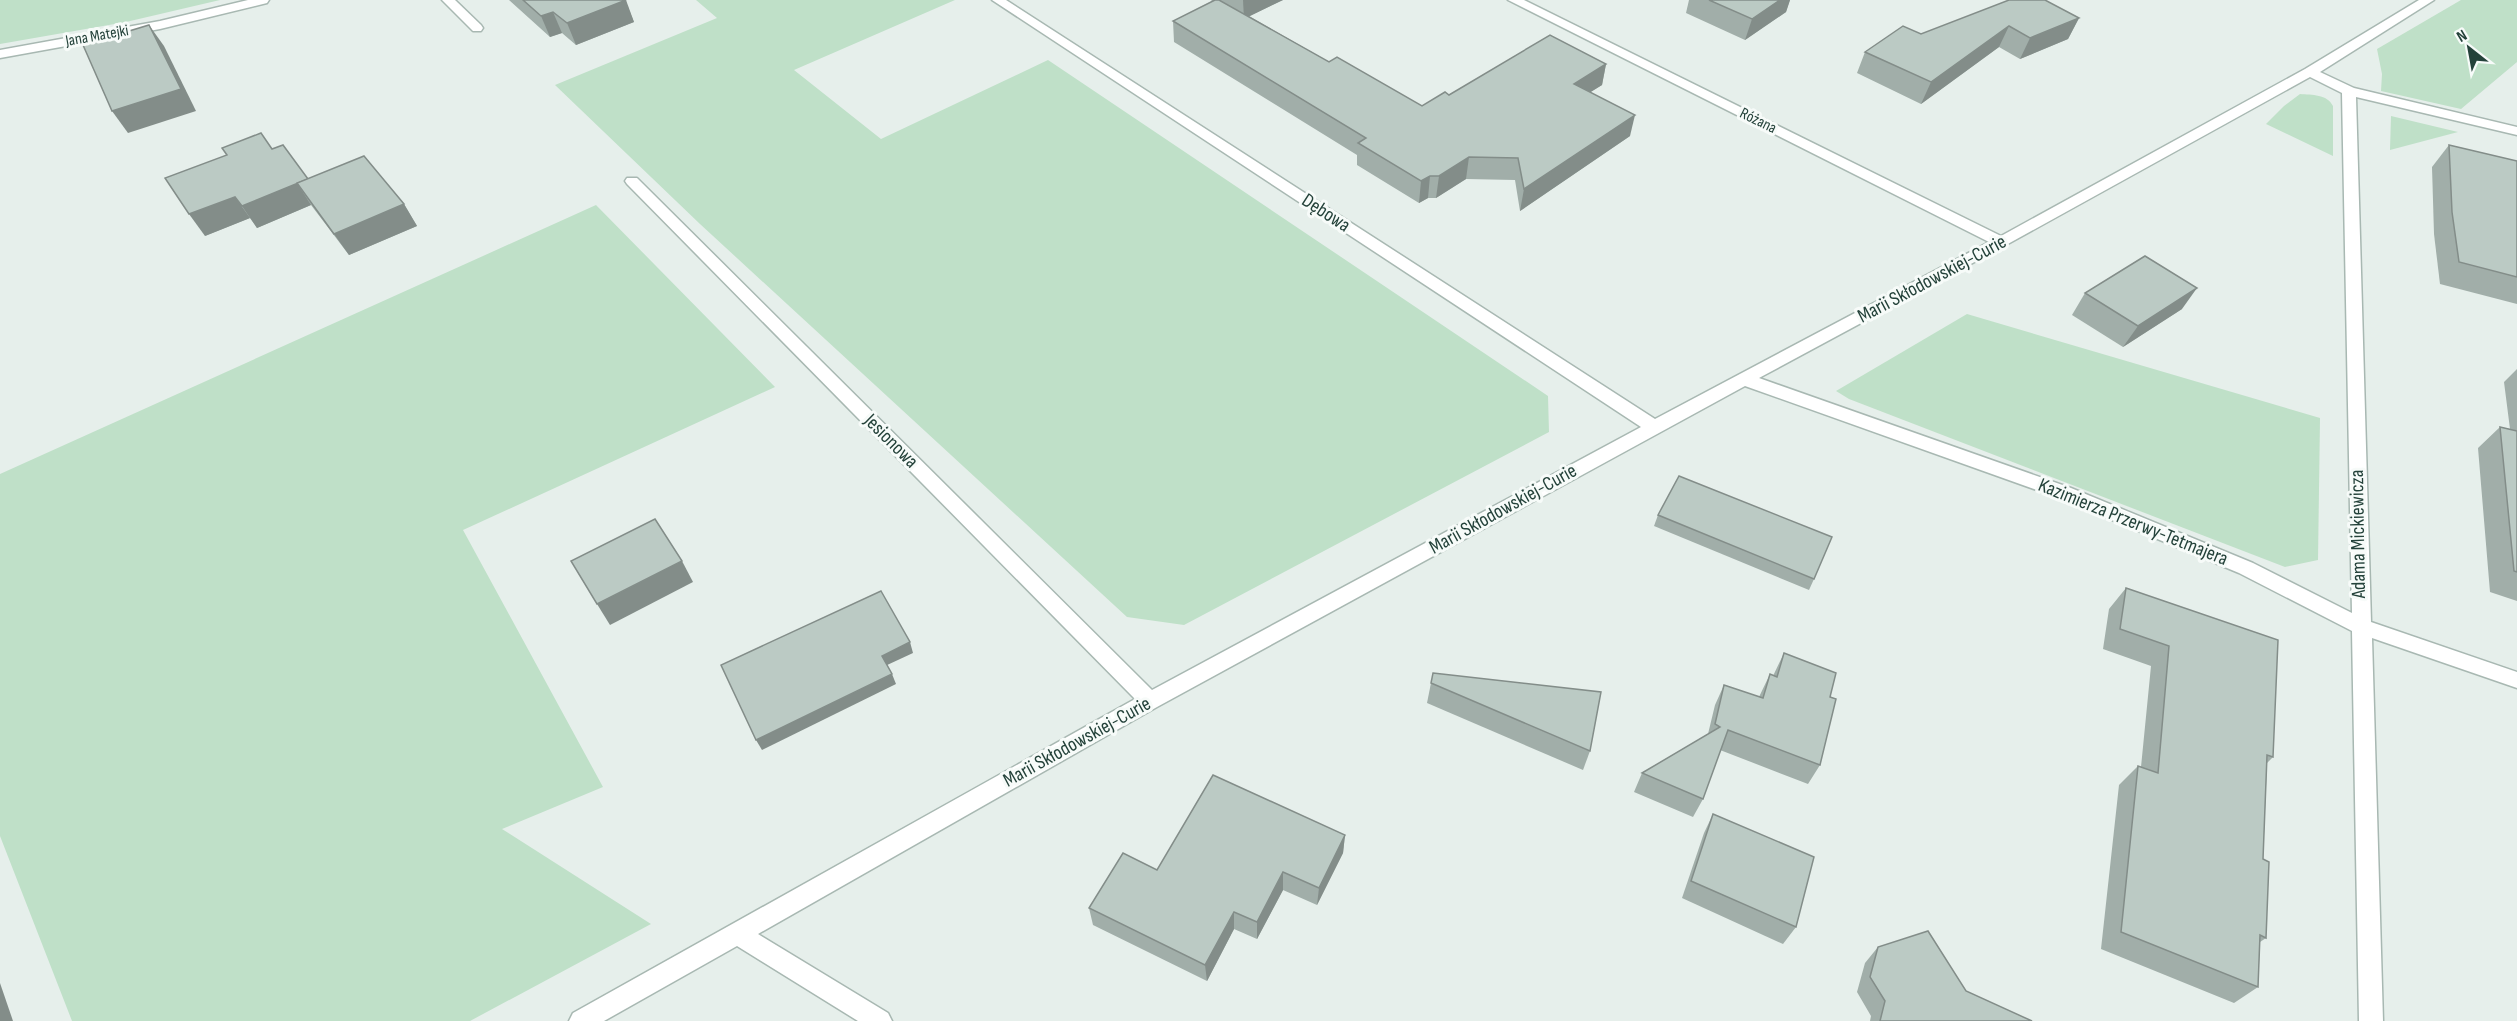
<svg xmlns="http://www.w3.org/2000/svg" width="2517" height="1021" viewBox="0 0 2517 1021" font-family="'Sofia Sans Condensed',sans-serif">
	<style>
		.green { fill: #bfe0c8 }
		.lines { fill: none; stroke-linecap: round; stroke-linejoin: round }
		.minor-casing { stroke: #a8b8b2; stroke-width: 3 }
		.minor { fill: #fff; fill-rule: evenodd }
		.wall { fill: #a1aea9 }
		.shaded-wall { fill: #838d89 }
		.building { fill: #bbcac4; stroke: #838d89; stroke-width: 1.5 }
		.labels { text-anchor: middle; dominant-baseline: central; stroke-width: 6; stroke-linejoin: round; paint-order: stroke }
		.far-street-label { font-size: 16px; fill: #24423a; stroke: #f7fbf9 }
		.street-label { font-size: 20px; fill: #24423a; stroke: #f7fbf9 }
	</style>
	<rect width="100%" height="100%" fill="#e6efeb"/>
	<!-- green -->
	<g class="green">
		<polygon points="0,0 220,0 126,22 0,44"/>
		<polygon points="696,0 955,0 794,70 881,139 1048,60 1548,396 1549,432 1184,625 1127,617 700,224 555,85 717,18"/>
		<polygon points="2461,0 2517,0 2517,62 2461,109 2381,91 2382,74 2377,49"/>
		<path d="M 2300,94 C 2312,95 2327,94 2333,106 L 2333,156 L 2266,124 L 2284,106 Z"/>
		<polygon points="2391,116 2458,132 2390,150"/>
		<polygon points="596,205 775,387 463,530 603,787 502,829 651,924 470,1021 72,1021 0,836 0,474"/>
		<polygon points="1967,314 2320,418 2318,560 2285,567 1849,399 1836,391"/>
	</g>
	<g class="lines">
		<!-- minor casing -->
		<g class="minor-casing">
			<g id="minor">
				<polygon points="248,0 269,0 267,3 160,29 0,58 0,50 160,21"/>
				<polygon points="442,0 455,0 481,25 483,28 481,31 473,31"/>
				<path d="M 992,0 L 1006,0 L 1655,419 L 1989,242 L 1508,0 L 1524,0 L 2001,236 L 2305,69 L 2419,0 L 2434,0 L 2320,72 L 2354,88 L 2517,127 L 2517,135 L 2356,97 L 2371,622 L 2517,672 L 2517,688 L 2372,638 L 2383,1021 L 2359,1021 L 2352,631 L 2239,573 L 2059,498 L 1745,386 L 1157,707 L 758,934 L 888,1013 L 892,1021 L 858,1021 L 737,946 L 604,1021 L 569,1021 L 573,1013 L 1135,699 L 627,184 L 625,181 L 627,178 L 637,178 L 1152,690 L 1641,427 ZM 2310,77 L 2342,93 L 2352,613 L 2253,563 L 2071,488 L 1759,378 L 2006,245 Z"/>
			</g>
		</g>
		<!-- minor -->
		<use href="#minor" class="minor"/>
	</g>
	<!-- wall -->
	<g class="wall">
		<polygon points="509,0 625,0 634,22 576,45 562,33 550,37"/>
		<polygon points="1211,0 1283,0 1249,16 1329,62 1422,106 1449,95 1606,64 1602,85 1590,92 1630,136 1520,211 1515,180 1466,179 1436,198 1428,198 1419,203 1357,165 1357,155 1174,42 1173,21 1212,1"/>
		<polygon points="1689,0 1790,0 1786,12 1745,40 1686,13"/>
		<polygon points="2079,18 2068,39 2020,59 1999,47 1921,104 1857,73 1865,52 1921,34"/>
		<polygon points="2449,145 2517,161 2517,304 2440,284 2434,234 2432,167"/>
		<polygon points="272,149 308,179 404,204 417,226 349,255 311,205 257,228 250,218 205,236"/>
		<polygon points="2085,293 2182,309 2123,347 2072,315"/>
		<polygon points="2517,369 2517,601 2490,592 2478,448 2500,427 2510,429 2504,382"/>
		<polygon points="1658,515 1814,579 1809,590 1654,526"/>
		<polygon points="2126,588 2273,757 2267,763 2263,859 2266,938 2260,942 2258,987 2234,1003 2101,949 2119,785 2138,766 2141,767 2151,666 2103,649 2109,609"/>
		<polygon points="1784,653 1830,697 1820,765 1808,784 1720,750 1703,799 1693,817 1634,792 1642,773 1708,734 1715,705 1724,685 1759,697 1770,674 1773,676"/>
		<polygon points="1431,683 1590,751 1583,770 1427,703"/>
		<polygon points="1713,814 1796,927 1783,944 1682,898 1704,833"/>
		<polygon points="1345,835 1343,853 1317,905 1283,890 1257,939 1234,929 1207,981 1093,925 1089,908 1157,870"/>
		<polygon points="1878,947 1966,991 2032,1021 1870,1021 1871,1016 1857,992 1865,963"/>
	</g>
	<!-- shaded-wall -->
	<g class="shaded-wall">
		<polygon points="626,0 634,22 576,45 567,23"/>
		<polygon points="1243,0 1283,0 1244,19"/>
		<polygon points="1780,0 1790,0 1786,12 1745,40 1752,19"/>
		<polygon points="553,12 562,33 550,37 541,16"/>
		<polygon points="2079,18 2068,39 2020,59 2030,38"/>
		<polygon points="149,25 164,46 196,111 128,133 112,111"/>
		<polygon points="2009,26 1999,47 1921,104 1931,82"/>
		<polygon points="1606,64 1602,85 1570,105 1574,84"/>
		<polygon points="1635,115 1630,136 1520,211 1524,189"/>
		<polygon points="1469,157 1466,179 1436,198 1439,176"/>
		<polygon points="1430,176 1428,198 1419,203 1421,181"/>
		<polygon points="297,183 311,205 257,228 242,206"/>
		<polygon points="235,197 250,218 205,236 189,214"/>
		<polygon points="404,204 417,226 349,255 334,234"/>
		<polygon points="2197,288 2182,309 2123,347 2138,326"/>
		<polygon points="682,561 693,582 610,625 597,604"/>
		<polygon points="910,642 913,653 885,666 882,656"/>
		<polygon points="892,674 896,684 762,750 756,740"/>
		<polygon points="1345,835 1343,853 1317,905 1319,888"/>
		<polygon points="1283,872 1283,890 1257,939 1257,922"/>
		<polygon points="1234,912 1234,929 1207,981 1205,965"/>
		<polygon points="0,983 13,1021 0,1021"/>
	</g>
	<!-- building -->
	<g class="building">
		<polygon points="523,0 626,0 567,23 553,12 541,16"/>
		<polygon points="1215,0 1219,0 1329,62 1337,57 1422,106 1445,92 1449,95 1550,35 1606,64 1574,84 1635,115 1524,189 1518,158 1469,157 1439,176 1430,176 1421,181 1358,143 1366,138 1173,21"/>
		<polygon points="1709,0 1780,0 1752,19"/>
		<polygon points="2009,0 2045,0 2079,18 2030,38 2009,26 1931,82 1865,52 1903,26 1921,34"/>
		<polygon points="149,25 181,89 112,111 83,45"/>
		<polygon points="261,133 272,149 283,145 308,179 242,206 235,197 189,214 165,178 227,155 222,148"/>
		<polygon points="2449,145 2517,161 2517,277 2459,262 2452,212"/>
		<polygon points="364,156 404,204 334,234 297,183"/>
		<polygon points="2145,256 2197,288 2138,326 2085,293"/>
		<polygon points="2500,427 2517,431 2517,572 2514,571"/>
		<polygon points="1679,476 1832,537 1814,579 1658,515"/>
		<polygon points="655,519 682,561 597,604 571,561"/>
		<polygon points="2126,588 2278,640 2273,757 2267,755 2263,859 2269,862 2266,938 2260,935 2258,987 2121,932 2138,766 2158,773 2169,646 2120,629"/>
		<polygon points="881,591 910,642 882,656 892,674 756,740 721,665"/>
		<polygon points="1784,653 1836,673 1830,697 1836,699 1820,765 1728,730 1703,799 1642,773 1720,727 1715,724 1724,685 1763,698 1770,674 1777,677"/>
		<polygon points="1433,673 1601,692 1590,751 1431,683"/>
		<polygon points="1213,775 1345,835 1319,888 1283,872 1257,922 1234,912 1205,965 1089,908 1123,853 1157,870"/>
		<polygon points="1713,814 1814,857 1796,927 1691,881"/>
		<polygon points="1928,931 1966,991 2032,1021 1880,1021 1885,1001 1870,977 1878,947"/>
	</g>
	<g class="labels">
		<!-- far-street labels -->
		<g class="far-street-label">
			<text transform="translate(97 36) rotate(-10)">Jana Matejki</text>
			<text transform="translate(1758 121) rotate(26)">Różana</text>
		</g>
		<!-- street labels -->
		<g class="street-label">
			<text transform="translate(1326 213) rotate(33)">Dębowa</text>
			<text transform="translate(1932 279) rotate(-28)">Marii Skłodowskiej-Curie</text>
			<text transform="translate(891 441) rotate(45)">Jesionowa</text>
			<text transform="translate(1503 509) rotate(-29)">Marii Skłodowskiej-Curie</text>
			<text transform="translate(2133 522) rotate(22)">Kazimierza Przerwy-Tetmajera</text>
			<text transform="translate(2358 534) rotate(-91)">Adama Mickiewicza</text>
			<text transform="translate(1077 742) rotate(-29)">Marii Skłodowskiej-Curie</text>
		</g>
	</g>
	<!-- north arrow -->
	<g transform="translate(2469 48) rotate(329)" stroke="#f7fbf9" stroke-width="4.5" paint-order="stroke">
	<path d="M0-4.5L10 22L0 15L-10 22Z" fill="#24423a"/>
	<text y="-9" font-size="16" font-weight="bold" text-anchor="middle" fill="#24423a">N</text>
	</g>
</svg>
